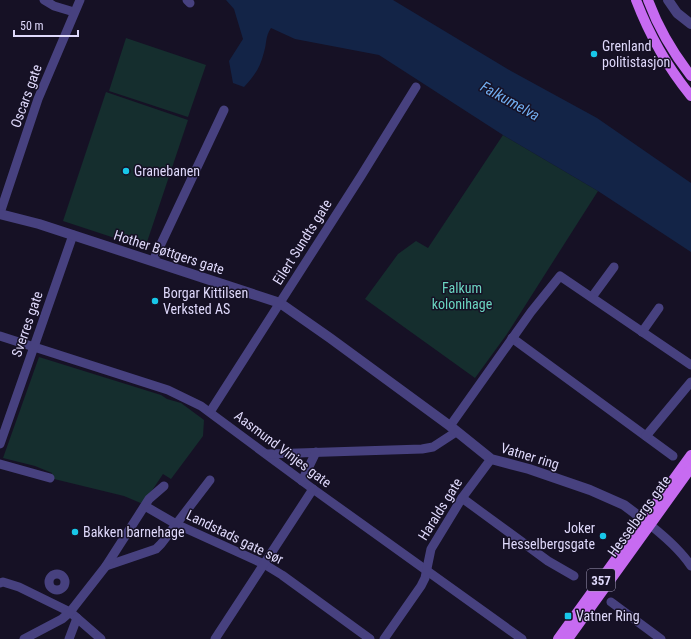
<svg xmlns="http://www.w3.org/2000/svg" width="691" height="639" viewBox="0 0 691 639" font-family="'Roboto Condensed',sans-serif">
	<style>
		.green { fill: #152e2e }
		.water { fill: #132447 }
		.lines { fill: none; stroke-linecap: round; stroke-linejoin: round }
		.minor { stroke: #47417f; stroke-width: 9 }
		.tertiary { stroke: #47417f; stroke-width: 10 }
		.primary { stroke: #c76bf1; stroke-width: 10 }
		.poi-dot { fill: #18c7e9; stroke: #161125; stroke-width: 1.5 }
		.labels { text-anchor: middle; dominant-baseline: central; stroke-width: 3; stroke-linejoin: round; paint-order: stroke }
		.shield { fill: #161125; stroke: #a39dbb; stroke-width: 1 }
		.shield-label { font-size: 13px; font-weight: bold; fill: #dfd9fb }
		.poi-label { font-size: 14px; fill: #dfd9fb; stroke: #161125; text-anchor: start }
		.street-label { font-size: 14px; fill: #dfd9fb; stroke: #161125 }
		.park-label { font-size: 14px; fill: #6bd5c1; stroke: #161125 }
		.water-label { font-size: 15px; font-style: italic; fill: #71aef1; stroke: #161125 }
	</style>
	<rect width="100%" height="100%" fill="#161125"/>
	<!-- green -->
	<g class="green">
		<polygon points="126,38 206,65 188,117 109,91"/>
		<polygon points="106,92 188,120 145,248 63,221"/>
		<polygon points="503,135 598,191 507,334 475,378 365,299 398,254 416,241 428,248"/>
		<polygon points="39,357 161,395 167,399 181,403 204,420 203,436 171,479 163,474 143,504 124,496 50,478 52,473 35,466 3,458"/>
	</g>
	<!-- water -->
	<path class="water" d="M 226,0 L 393,0 L 511,71 L 597,118 L 691,183 L 691,252 L 598,191 L 503,135 L 379,55 L 295,39 L 271,28 C 265,37 267,43 264,52 C 260,68 255,75 244,87 L 233,83 L 229,61 L 243,39 L 234,9 Z"/>
	<g class="lines">
		<!-- minor -->
		<g class="minor">
			<polyline points="44,0 54,6 74,12"/>
			<polyline points="187,0 190,3"/>
			<polyline points="0,213 38,99 80,0"/>
			<polyline points="153,261 224,110"/>
			<polyline points="592,297 614,267"/>
			<polyline points="642,332 659,308"/>
			<polyline points="0,336 168,390 201,406 313,489 522,639"/>
			<polyline points="512,338 673,456"/>
			<polyline points="210,412 361,176 416,87"/>
			<polyline points="450,426 531,312 560,276 691,365"/>
			<polyline points="646,436 691,382"/>
			<polyline points="0,444 73,235"/>
			<polyline points="267,454 422,449 433,447 456,432"/>
			<polyline points="0,464 50,478"/>
			<polyline points="302,481 316,452"/>
			<polyline points="462,498 548,561 574,576"/>
			<polyline points="145,506 176,524 264,564 282,575 370,639"/>
			<path d="M 645,521 C 662,534 679,548 691,566"/>
			<polyline points="106,566 156,549 161,544 210,480"/>
			<circle cx="57" cy="582" r="8"/>
			<polyline points="0,583 3,582 19,587 70,612 101,639"/>
			<polyline points="611,602 661,639"/>
			<polyline points="24,639 62,619 70,612 106,566 149,499 164,486"/>
			<polyline points="69,639 77,618"/>
			<polyline points="215,639 313,489"/>
			<polyline points="384,639 421,586 425,578 431,549 462,498 491,459"/>
		</g>
		<!-- tertiary -->
		<g class="tertiary">
			<polyline points="668,0 677,13 691,24"/>
			<polyline points="0,214 39,224 280,303 330,338 450,426 491,459 529,469 590,490 624,505 644,520"/>
		</g>
		<!-- primary -->
		<g class="primary">
			<path d="M 636,0 C 649,34 668,68 691,96"/>
			<path d="M 648,0 C 658,27 673,53 691,76"/>
			<polyline points="558,639 691,455"/>
			<polyline points="568,639 691,468"/>
		</g>
	</g>
	<!-- markers -->
	<g class="poi-dot">
		<circle cx="594" cy="54" r="4"/>
		<circle cx="126" cy="171" r="4"/>
		<circle cx="155" cy="301" r="4"/>
		<circle cx="75" cy="532" r="4"/>
		<circle cx="603" cy="536" r="4"/>
		<rect x="564" y="612" width="8" height="8" rx="2"/>
	</g>
	<g class="labels">
		<!-- shield labels -->
		<rect class="shield" x="587" y="569" width="28" height="22" rx="3"/>
		<g class="shield-label">
			<text x="601" y="580">357</text>
		</g>
		<!-- poi labels -->
		<g class="poi-label">
			<text x="602" y="46">Grenland<tspan x="602" dy="16">politistasjon</tspan></text>
			<text x="134" y="171">Granebanen</text>
			<text x="163" y="293">Borgar Kittilsen<tspan x="163" dy="16">Verksted AS</tspan></text>
			<text x="595" y="528" text-anchor="end">Joker<tspan x="595" dy="16">Hesselbergsgate</tspan></text>
			<text x="83" y="532">Bakken barnehage</text>
			<text x="576" y="616">Vatner Ring</text>
		</g>
		<!-- street labels -->
		<g class="street-label">
			<text transform="translate(26 96) rotate(-70)">Oscars gate</text>
			<text transform="translate(302 242) rotate(-58)">Eilert Sundts gate</text>
			<text transform="translate(169 252) rotate(18)">Hother Bøttgers gate</text>
			<text transform="translate(27 324) rotate(-71)">Sverres gate</text>
			<text transform="translate(283 449) rotate(37)">Aasmund Vinjes gate</text>
			<text transform="translate(530 456) rotate(17)">Vatner ring</text>
			<text transform="translate(440 509) rotate(-58)">Haralds gate</text>
			<text transform="translate(639 516) rotate(-54)">Hesselbergs gate</text>
			<text transform="translate(235 537) rotate(26)">Landstads gate sør</text>
		</g>
		<!-- park labels -->
		<g class="park-label">
			<text x="462" y="288">Falkum<tspan x="462" dy="16">kolonihage</tspan></text>
		</g>
		<!-- water labels -->
		<g class="water-label">
			<text transform="translate(510 101) rotate(29)">Falkumelva</text>
		</g>
	</g>
	<!-- scale -->
	<path d="M14 30v6h64v-6" fill="none" stroke="#dfd9fb" stroke-width="2"/>
	<text x="20" y="30" font-size="12" fill="#dfd9fb" stroke="#161125" stroke-width="3" paint-order="stroke">50 m</text>
</svg>
